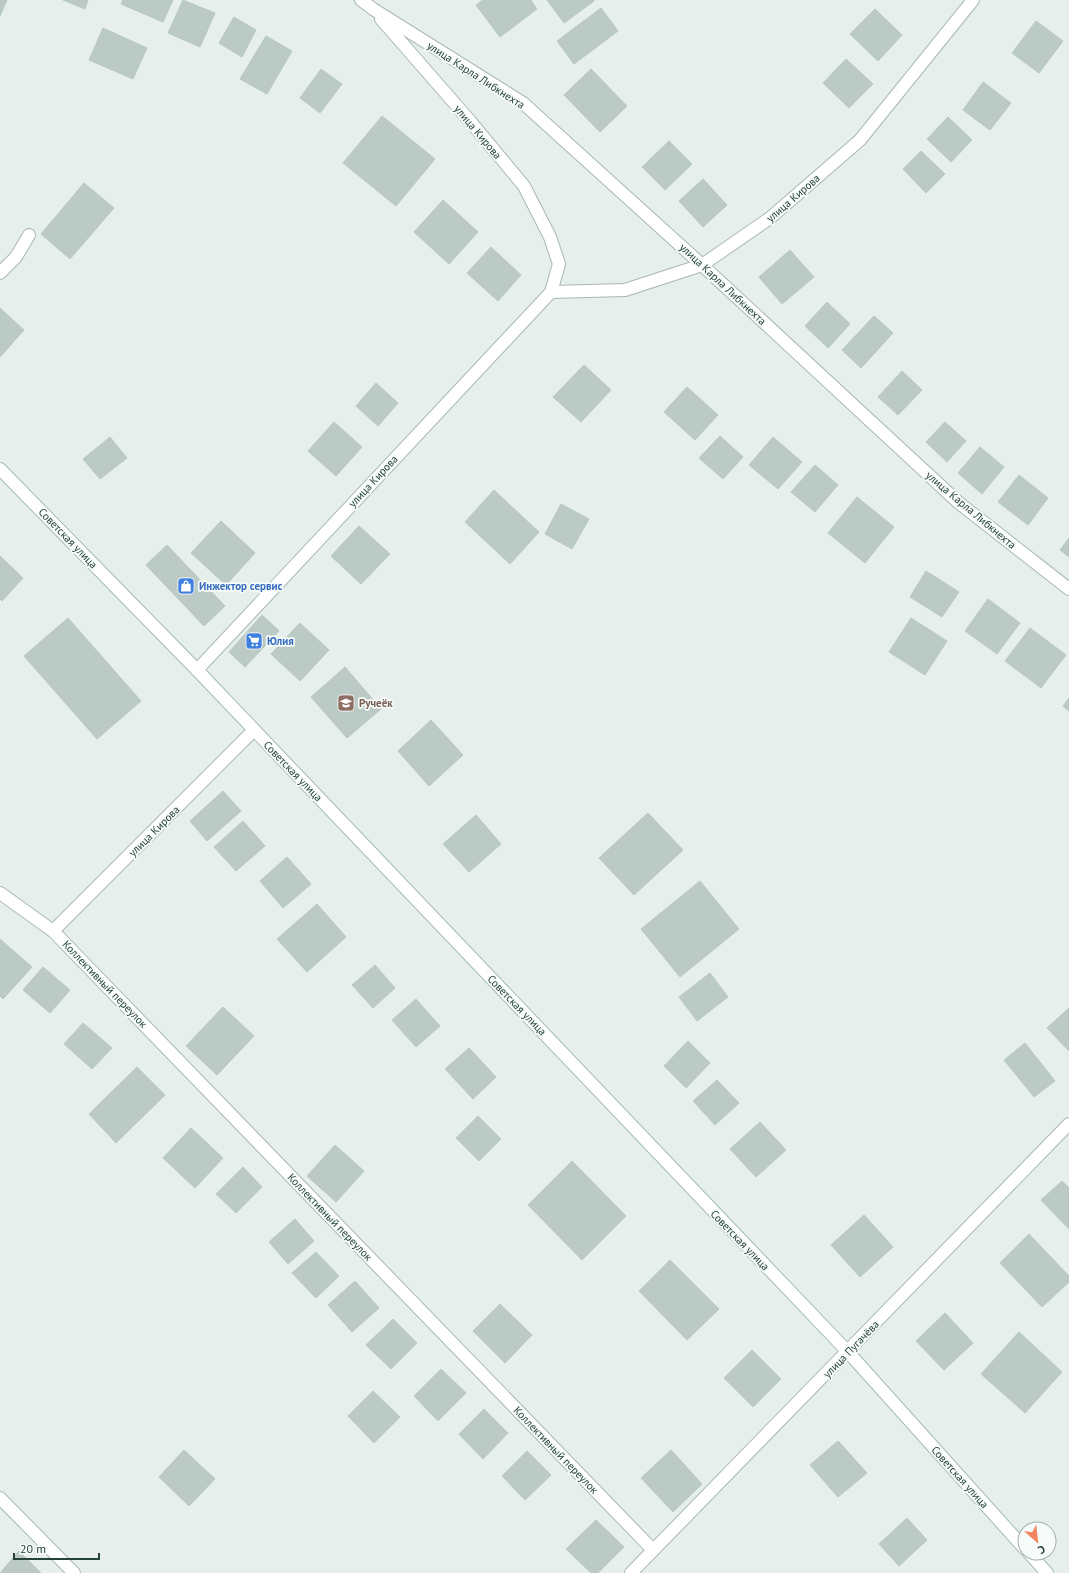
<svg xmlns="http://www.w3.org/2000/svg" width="1069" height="1573" viewBox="0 0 1069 1573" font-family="'PT Sans',sans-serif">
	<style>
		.building { fill: #bbcac4; stroke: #b8c9c2 }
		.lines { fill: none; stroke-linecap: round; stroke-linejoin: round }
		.lane-casing { stroke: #a8b8b2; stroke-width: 14 }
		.street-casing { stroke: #a8b8b2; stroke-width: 14 }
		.secondary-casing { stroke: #a4bbb3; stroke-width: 14 }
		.lane { stroke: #fff; stroke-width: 12 }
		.street { stroke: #fff; stroke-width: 12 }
		.secondary { stroke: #fff; stroke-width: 12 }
		.labels { text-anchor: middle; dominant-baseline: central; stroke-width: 3.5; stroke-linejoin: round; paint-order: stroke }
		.street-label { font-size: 11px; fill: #24423a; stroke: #f7fbf9 }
		.shop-label { font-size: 11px; font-weight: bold; fill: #366cbe; stroke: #f7fbf9; text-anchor: start }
		.education-label { font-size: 11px; font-weight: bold; fill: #785e54; stroke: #f7fbf9; text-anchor: start }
	</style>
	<rect width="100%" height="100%" fill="#e6efeb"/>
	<!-- building -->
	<g class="building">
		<polygon points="0,0 7,0 0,16"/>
		<polygon points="63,0 88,0 85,9"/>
		<polygon points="123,0 173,0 163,22 121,4"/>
		<polygon points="183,0 215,13 200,47 168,33"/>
		<polygon points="483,0 531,0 537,9 500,37 476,5"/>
		<polygon points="547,0 594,0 594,1 564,23"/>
		<polygon points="601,8 618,31 574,64 557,41"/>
		<polygon points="875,9 902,35 878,61 850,34"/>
		<polygon points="234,17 256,30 242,57 219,43"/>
		<polygon points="1036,21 1063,41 1039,73 1012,53"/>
		<polygon points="103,28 147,48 133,79 89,60"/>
		<polygon points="266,36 292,51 267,94 240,79"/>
		<polygon points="846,59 873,84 849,108 823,83"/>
		<polygon points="321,69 342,84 320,113 300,98"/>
		<polygon points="591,69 627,106 600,132 564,95"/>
		<polygon points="983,82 1011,103 990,130 963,110"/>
		<polygon points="382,116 435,159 396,206 343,163"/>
		<polygon points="948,117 972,140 951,162 927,139"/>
		<polygon points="669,141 692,164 665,190 642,167"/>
		<polygon points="921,151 945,174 926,193 903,169"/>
		<polygon points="703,179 727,205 703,227 679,201"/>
		<polygon points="84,183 114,208 70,259 41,234"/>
		<polygon points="443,200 478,232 449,264 414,232"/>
		<polygon points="491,247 521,275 498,301 467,273"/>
		<polygon points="790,250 814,277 782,304 759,277"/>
		<polygon points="827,302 850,324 828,348 805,326"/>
		<polygon points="0,308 24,330 0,357"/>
		<polygon points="874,316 893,333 861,368 842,350"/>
		<polygon points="584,365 611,390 581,422 553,397"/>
		<polygon points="902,371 922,390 898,415 878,397"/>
		<polygon points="376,383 398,403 378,426 356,406"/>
		<polygon points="687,387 718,415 695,440 664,412"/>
		<polygon points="334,422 362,447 336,476 308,451"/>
		<polygon points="945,422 966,441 947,462 926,442"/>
		<polygon points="720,436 743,457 723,479 699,458"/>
		<polygon points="110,437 127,458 100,479 83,459"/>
		<polygon points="773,437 802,462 778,489 749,465"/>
		<polygon points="980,447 1004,467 982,494 958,473"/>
		<polygon points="815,465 838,485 815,512 791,492"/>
		<polygon points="1019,475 1048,498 1028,525 998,502"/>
		<polygon points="494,490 539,532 510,564 465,522"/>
		<polygon points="857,497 894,527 865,563 828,533"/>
		<polygon points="561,504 589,519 572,549 545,534"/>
		<polygon points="221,521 255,553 226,585 191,553"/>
		<polygon points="359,526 390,554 361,584 331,556"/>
		<polygon points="1069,538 1069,557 1060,550"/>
		<polygon points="167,545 225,606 204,626 146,565"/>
		<polygon points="0,556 23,578 2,601 0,599"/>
		<polygon points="926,571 959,592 942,617 910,597"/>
		<polygon points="988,599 1020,623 997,654 965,631"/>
		<polygon points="262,615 279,631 245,667 229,652"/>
		<polygon points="68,618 141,701 97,739 24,656"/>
		<polygon points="911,618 947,641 925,675 889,652"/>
		<polygon points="300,623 329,650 300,681 271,654"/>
		<polygon points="1030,628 1066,655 1041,688 1005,661"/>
		<polygon points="345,667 381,709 347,738 311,697"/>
		<polygon points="1069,698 1069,711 1063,706"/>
		<polygon points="431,720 463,755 429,786 398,751"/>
		<polygon points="223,791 241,811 207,841 190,821"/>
		<polygon points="648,813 683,850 634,895 599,858"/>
		<polygon points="476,815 501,844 469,872 443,844"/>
		<polygon points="243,821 265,846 236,871 214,847"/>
		<polygon points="287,857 311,884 283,908 260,881"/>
		<polygon points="700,881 739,929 680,977 641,929"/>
		<polygon points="317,904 346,937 307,972 277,939"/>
		<polygon points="0,939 32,967 3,999 0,996"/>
		<polygon points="375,965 395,988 373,1008 352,985"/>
		<polygon points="43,967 70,990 50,1013 23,990"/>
		<polygon points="710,973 728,997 697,1021 679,997"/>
		<polygon points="416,999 440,1026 416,1047 392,1020"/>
		<polygon points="223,1007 254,1036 217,1075 186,1046"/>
		<polygon points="1069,1008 1069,1051 1047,1028"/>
		<polygon points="83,1023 112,1048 92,1069 64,1044"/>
		<polygon points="688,1041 710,1063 686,1088 664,1066"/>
		<polygon points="1025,1043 1055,1081 1034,1097 1004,1060"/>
		<polygon points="469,1048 496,1077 473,1099 445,1069"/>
		<polygon points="137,1067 165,1095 116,1143 89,1114"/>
		<polygon points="717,1080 739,1103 715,1125 693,1101"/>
		<polygon points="478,1116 501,1139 479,1161 456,1138"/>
		<polygon points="760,1122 786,1150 756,1177 730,1149"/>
		<polygon points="191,1128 223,1158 195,1188 163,1158"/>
		<polygon points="335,1145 364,1171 336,1202 307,1176"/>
		<polygon points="572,1161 626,1216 582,1260 528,1205"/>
		<polygon points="243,1167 262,1187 236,1213 216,1194"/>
		<polygon points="1062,1181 1069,1188 1069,1229 1041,1200"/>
		<polygon points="864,1215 893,1247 860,1277 831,1245"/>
		<polygon points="295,1219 314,1241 288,1264 269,1242"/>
		<polygon points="1029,1234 1069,1276 1069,1282 1042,1307 1000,1263"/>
		<polygon points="316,1252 339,1276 316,1298 292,1273"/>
		<polygon points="670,1260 719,1309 687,1340 639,1291"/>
		<polygon points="355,1281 379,1308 352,1332 328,1305"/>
		<polygon points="500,1304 532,1335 505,1363 473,1331"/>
		<polygon points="945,1313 973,1343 944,1370 916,1341"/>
		<polygon points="393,1319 417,1343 391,1369 366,1345"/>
		<polygon points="1019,1332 1062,1372 1025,1413 981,1374"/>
		<polygon points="752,1350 781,1379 753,1407 724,1378"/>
		<polygon points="441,1369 466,1393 438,1421 414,1396"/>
		<polygon points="373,1391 400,1417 374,1443 348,1416"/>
		<polygon points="484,1409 508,1433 483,1459 459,1434"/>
		<polygon points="838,1441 867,1473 838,1497 810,1465"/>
		<polygon points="184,1450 215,1479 189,1506 159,1477"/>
		<polygon points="671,1450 702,1484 673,1512 641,1478"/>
		<polygon points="527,1451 551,1475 525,1500 502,1476"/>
		<polygon points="907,1518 927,1540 899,1566 879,1544"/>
		<polygon points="596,1520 624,1547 598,1573 591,1573 566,1549"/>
		<polygon points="19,1551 41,1573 0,1573"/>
	</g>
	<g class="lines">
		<!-- lane casing -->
		<g class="lane-casing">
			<polyline id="lane" points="0,273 16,257 29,235"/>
		</g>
		<!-- street casing -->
		<g class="street-casing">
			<g id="street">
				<polyline points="361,0 373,9 523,103 702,265 959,503 1069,589"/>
				<polyline points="381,19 470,121 524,186 550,237 559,264 551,292"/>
				<polyline points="197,670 551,292 625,290 702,265 770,218 860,140 973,0"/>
				<polyline points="0,893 53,931 653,1550"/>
				<polyline points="53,931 254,730"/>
				<polyline points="0,1498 74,1573"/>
				<polyline points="631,1573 1069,1124"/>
			</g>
		</g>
		<!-- secondary casing -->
		<g class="secondary-casing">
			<g id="secondary">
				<polyline points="0,469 197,670 848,1352 1025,1549"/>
				<polyline points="1029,1553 1047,1573"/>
			</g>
		</g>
		<!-- lane -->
		<use href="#lane" class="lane"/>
		<!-- street -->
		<use href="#street" class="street"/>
		<!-- secondary -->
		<use href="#secondary" class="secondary"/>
	</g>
	<!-- icons -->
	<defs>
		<g id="shop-square" transform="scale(0.9)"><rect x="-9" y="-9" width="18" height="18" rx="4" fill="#3f7fe0" stroke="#f7fbf9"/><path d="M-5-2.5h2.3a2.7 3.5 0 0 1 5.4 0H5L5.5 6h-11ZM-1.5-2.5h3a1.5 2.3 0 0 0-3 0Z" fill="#fff"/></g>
		<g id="supermarket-square" transform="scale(0.9)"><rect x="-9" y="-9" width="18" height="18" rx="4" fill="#3f7fe0" stroke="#f7fbf9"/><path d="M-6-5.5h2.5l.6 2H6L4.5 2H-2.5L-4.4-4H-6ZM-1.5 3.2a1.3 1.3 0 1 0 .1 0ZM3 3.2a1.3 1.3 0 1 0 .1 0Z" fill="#fff"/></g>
		<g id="school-square" transform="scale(0.9)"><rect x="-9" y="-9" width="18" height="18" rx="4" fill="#8d6e63" stroke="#f7fbf9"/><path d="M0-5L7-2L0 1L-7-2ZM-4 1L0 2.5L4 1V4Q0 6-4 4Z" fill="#fff"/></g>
	</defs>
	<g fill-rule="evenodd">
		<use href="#shop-square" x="186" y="586"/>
		<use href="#supermarket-square" x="254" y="641"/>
		<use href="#school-square" x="346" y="703"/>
	</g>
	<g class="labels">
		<!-- street labels -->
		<g class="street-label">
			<text transform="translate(476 75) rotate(33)">улица Карла Либкнехта</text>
			<text transform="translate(478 132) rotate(50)">улица Кирова</text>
			<text transform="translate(793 198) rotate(-41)">улица Кирова</text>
			<text transform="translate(723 284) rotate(43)">улица Карла Либкнехта</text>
			<text transform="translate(373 481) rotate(-47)">улица Кирова</text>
			<text transform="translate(971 510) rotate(40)">улица Карла Либкнехта</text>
			<text transform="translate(68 538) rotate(46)">Советская улица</text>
			<text transform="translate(293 771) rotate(46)">Советская улица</text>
			<text transform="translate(154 831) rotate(-45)">улица Кирова</text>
			<text transform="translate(105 984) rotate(46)">Коллективный переулок</text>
			<text transform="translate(517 1005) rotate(46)">Советская улица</text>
			<text transform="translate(330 1217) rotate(46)">Коллективный переулок</text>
			<text transform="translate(740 1240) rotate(46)">Советская улица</text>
			<text transform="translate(851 1349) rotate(-46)">улица Пугачёва</text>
			<text transform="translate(556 1450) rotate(46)">Коллективный переулок</text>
			<text transform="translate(960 1477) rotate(48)">Советская улица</text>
		</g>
		<!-- shop labels -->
		<g class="shop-label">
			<text x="199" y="586">Инжектор сервис</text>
			<text x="267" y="641">Юлия</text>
		</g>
		<!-- education labels -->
		<g class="education-label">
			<text x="359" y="703">Ручеёк</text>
		</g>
	</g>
	<!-- north arrow -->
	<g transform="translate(1037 1541) rotate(152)"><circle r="19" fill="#f7fbf9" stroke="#a3b1ad"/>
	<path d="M0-3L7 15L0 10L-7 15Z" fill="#f4845f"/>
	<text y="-6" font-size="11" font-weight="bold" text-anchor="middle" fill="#24423a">С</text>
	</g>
	<!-- scale -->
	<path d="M14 1553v6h85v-6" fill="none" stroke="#24423a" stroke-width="2"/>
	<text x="20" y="1553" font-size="12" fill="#24423a" stroke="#f7fbf9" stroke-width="3" paint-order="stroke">20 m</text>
</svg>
